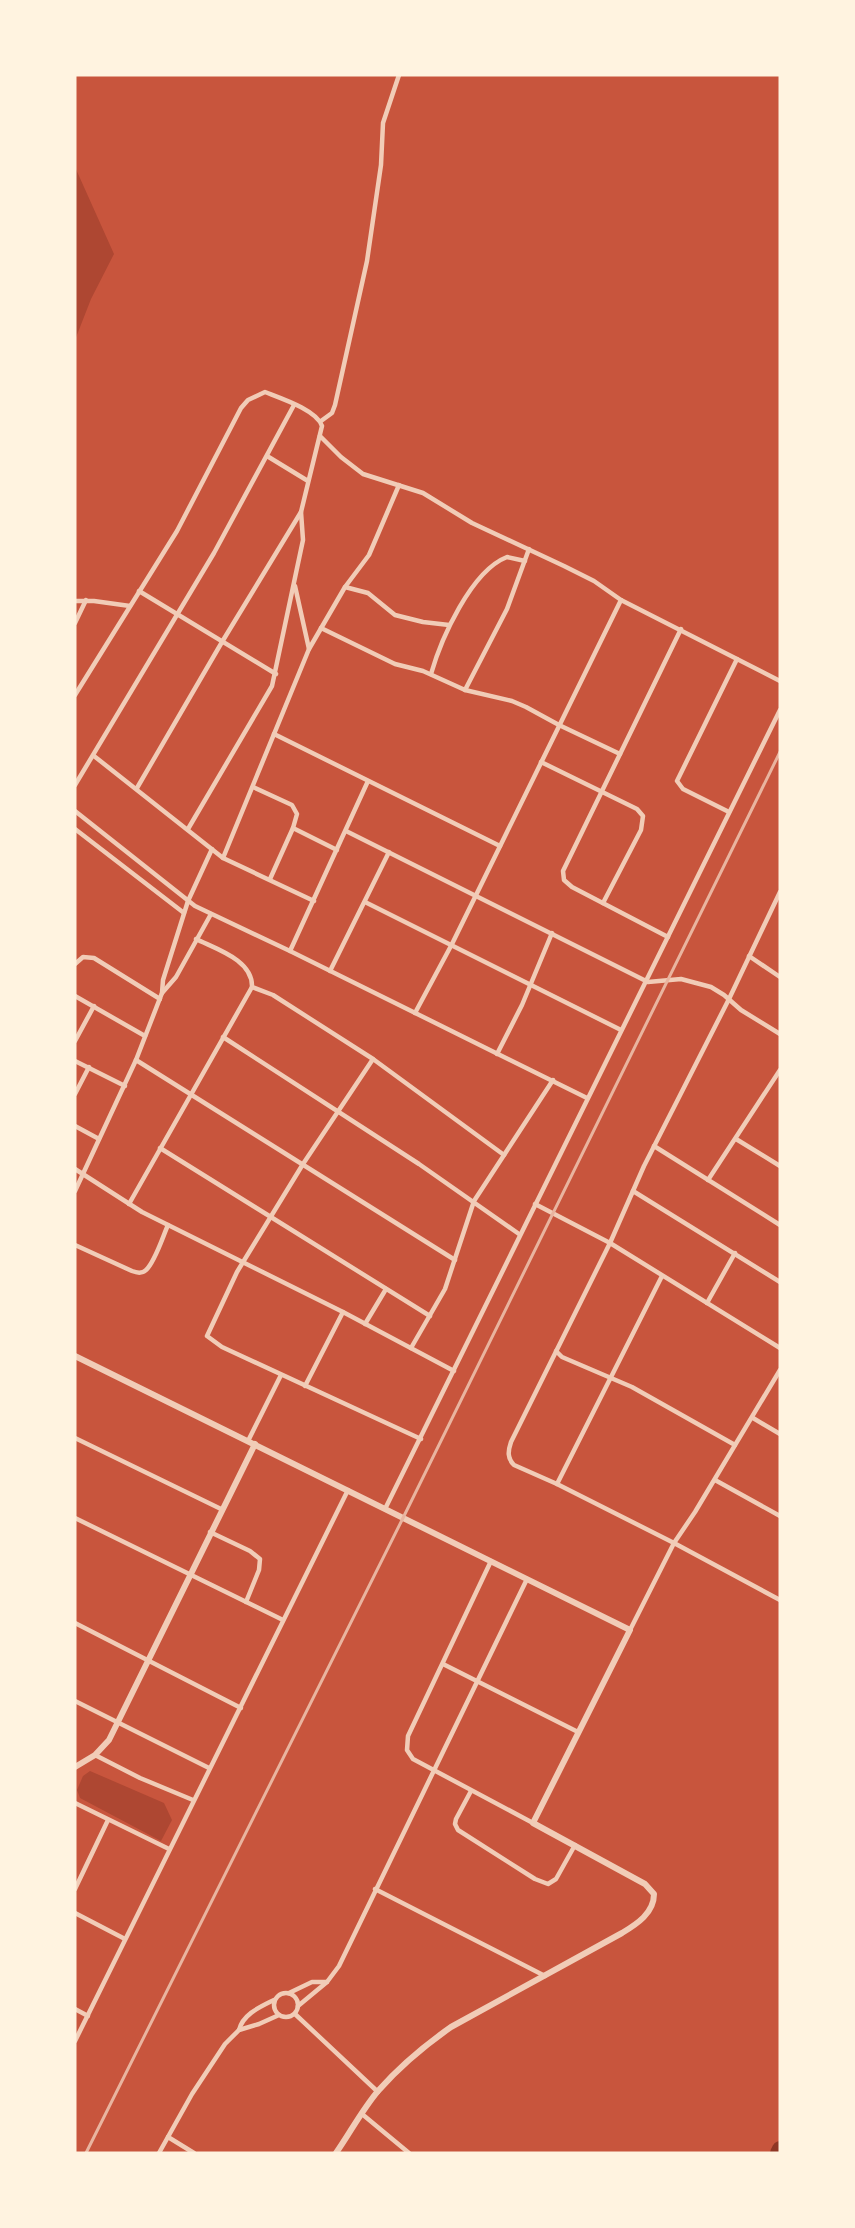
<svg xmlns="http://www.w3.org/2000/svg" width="855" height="2228" viewBox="0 0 855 2228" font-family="Jost,sans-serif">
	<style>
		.green { fill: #ae4732 }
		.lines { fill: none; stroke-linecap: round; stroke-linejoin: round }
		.river { stroke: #8f3625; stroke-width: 16 }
		.minor { stroke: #f1ccb7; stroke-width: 4.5 }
		.tertiary { stroke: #f1ccb7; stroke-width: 6 }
		.rail { stroke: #e9b49f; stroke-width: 3 }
	</style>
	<rect width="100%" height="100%" fill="#c8553d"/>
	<!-- green -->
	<g class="green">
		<polygon points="75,167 114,254 91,299 75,340"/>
		<polygon points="90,1771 164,1803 172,1820 161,1841 80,1798 77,1790 83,1776"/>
	</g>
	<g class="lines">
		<!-- river -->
		<polyline class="river" points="778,2153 780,2149"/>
		<!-- minor -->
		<g class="minor">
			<polyline points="321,421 332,413 335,405 367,261 381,165 383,123 399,75"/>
			<polyline points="320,436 341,457 363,474 423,493 472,523 564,566 594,581 621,600 780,681"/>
			<polyline points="267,456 308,481"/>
			<polyline points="295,586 309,649"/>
			<polyline points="345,587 368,593 395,615 423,622 449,625"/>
			<polyline points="139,591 276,674"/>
			<polyline points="75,601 94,601 130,606"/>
			<polyline points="75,623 86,600"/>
			<polyline points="321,628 395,664 423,671 465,690 512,701 526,707 559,725 620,754"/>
			<path d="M 431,674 C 441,639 471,571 507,557 L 525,561"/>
			<polyline points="465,690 507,609 529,549"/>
			<path d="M 75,695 L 177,531 L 241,408 L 248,400 L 265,392 C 280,398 317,410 322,426 L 301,512 L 222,642 L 137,788"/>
			<polyline points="274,734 500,846"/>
			<polyline points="94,756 223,858 314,901"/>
			<polyline points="541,762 637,809 643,816 641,830 603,903"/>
			<polyline points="75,785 214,553 294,405"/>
			<polyline points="253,787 292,805 297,814 293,828 270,879"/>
			<polyline points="75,811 195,906 290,951 587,1098"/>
			<polyline points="729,812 683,789 677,781 737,659"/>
			<polyline points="293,828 337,850"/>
			<polyline points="75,829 184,913"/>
			<polyline points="188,829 272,686 303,540 301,512"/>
			<polyline points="346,831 648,982 681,979 711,987 724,995 741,1010 780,1034"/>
			<polyline points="223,858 309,649 345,587 369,555 399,485"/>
			<path d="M 780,892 L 729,999 L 644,1166 L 610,1243 L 511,1442 C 508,1451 507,1458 514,1465 L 557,1484 L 674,1543 L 780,1600"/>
			<polyline points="365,902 621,1030"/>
			<polyline points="668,937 572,887 564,880 563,871 681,629"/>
			<polyline points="290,951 368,781"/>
			<polyline points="749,956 780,977"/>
			<polyline points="75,964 83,957 94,958 160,999"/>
			<polyline points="330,971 389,852"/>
			<polyline points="252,987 273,995 373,1059 504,1155"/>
			<polyline points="162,993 176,977 211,914"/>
			<polyline points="75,996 145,1036"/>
			<polyline points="415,1013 452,944 621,600"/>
			<polyline points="223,1037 419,1164 519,1234"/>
			<polyline points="75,1041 94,1006"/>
			<polyline points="497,1054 522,1005 552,933"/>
			<polyline points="373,1059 303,1164 237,1272 207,1336 222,1347 421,1439"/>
			<polyline points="136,1060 455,1260"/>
			<polyline points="75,1061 125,1086"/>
			<polyline points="75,1094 89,1067"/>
			<polyline points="75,1126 99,1139"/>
			<polyline points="736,1139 780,1166"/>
			<polyline points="654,1146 780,1225"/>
			<polyline points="160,1148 430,1316"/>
			<polyline points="75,1169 142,1212 343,1312 454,1371"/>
			<polyline points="708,1180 780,1070"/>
			<polyline points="75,1191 136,1060 162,993 163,980 188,901 212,849"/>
			<polyline points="633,1191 780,1282"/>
			<path d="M 129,1204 L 252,987 C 253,960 216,949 196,939"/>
			<polyline points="535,1204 610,1243 780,1348"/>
			<path d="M 75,1245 L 132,1271 C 137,1273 142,1274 146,1270 C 155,1262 163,1236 168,1225"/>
			<polyline points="707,1303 735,1253"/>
			<polyline points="365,1324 386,1289"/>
			<polyline points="411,1348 445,1289 474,1201 553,1080"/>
			<polyline points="556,1351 562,1357 632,1387 735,1445"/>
			<polyline points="305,1386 343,1312"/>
			<polyline points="753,1418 780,1434"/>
			<polyline points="75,1438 221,1509"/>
			<polyline points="248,1441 281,1375"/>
			<polyline points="715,1480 780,1516"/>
			<polyline points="557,1484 662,1276"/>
			<polyline points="385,1509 780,710"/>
			<polyline points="75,1518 283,1620"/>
			<polyline points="210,1532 250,1551 260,1559 259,1570 246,1602"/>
			<polyline points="491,1561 408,1736 407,1750 413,1759 533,1823"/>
			<polyline points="75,1623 241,1708"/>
			<polyline points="630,1630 674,1543 695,1512 780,1370"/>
			<polyline points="443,1664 578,1732"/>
			<polyline points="75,1701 209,1768"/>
			<polyline points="95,1755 140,1778 193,1800"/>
			<polyline points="471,1791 456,1819 455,1824 458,1830 535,1879 548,1884 556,1879 575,1845"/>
			<polyline points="75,1803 169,1849"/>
			<polyline points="75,1889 108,1820"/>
			<polyline points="375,1889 545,1976"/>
			<polyline points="75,1913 125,1939"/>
			<circle cx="286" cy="2005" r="12"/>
			<polyline points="289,1993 312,1982 327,1982"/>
			<polyline points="298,2006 327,1982 339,1966 527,1579"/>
			<polyline points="75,2009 88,2016"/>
			<polyline points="295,2014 378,2092"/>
			<path d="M 239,2030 C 243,2014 260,2007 274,2000"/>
			<polyline points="75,2041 348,1490"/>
			<polyline points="362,2114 409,2153"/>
			<polyline points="168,2137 194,2153"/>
			<polyline points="159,2153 192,2094 225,2044 239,2030 259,2024 279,2015"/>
		</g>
		<!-- tertiary -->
		<g class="tertiary">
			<path d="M 75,1356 L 630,1630 L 533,1823 L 645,1884 L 654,1894 C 654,1913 637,1924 622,1933 L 451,2027 C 424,2046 400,2066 378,2091 C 362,2110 350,2133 336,2153"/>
			<polyline points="75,1767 95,1755 109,1740 255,1444"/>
		</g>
		<!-- rail -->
		<polyline class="rail" points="86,2153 403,1518 780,752"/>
	</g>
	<!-- border -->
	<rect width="855" height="2228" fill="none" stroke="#fff3e0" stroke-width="153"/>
</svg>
